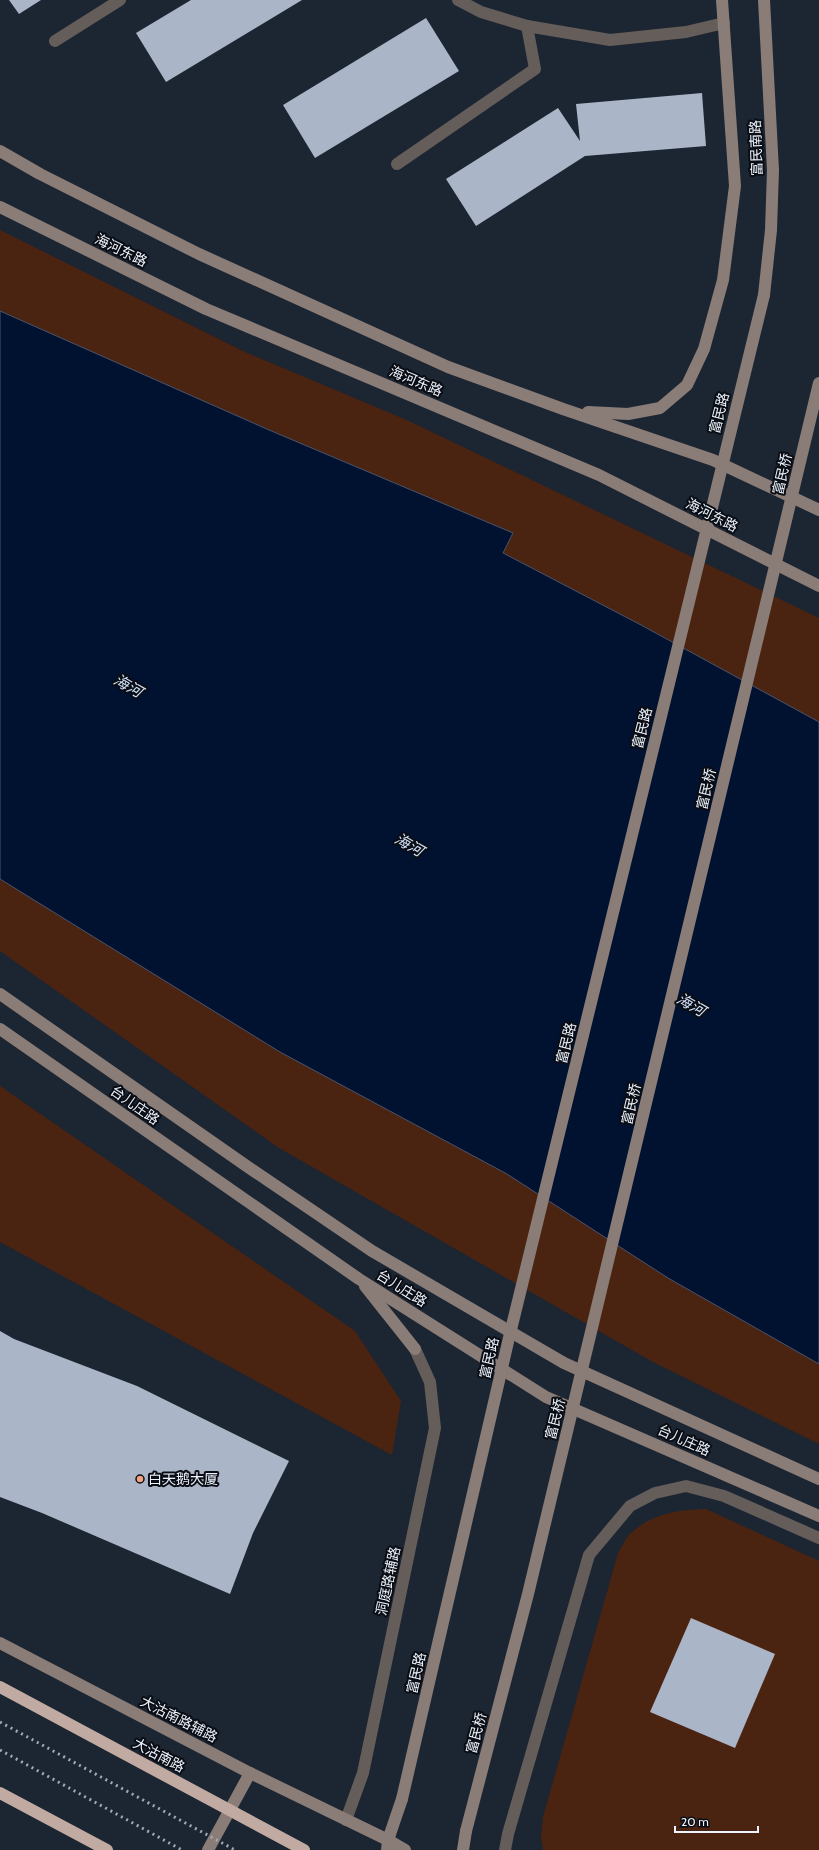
<svg xmlns="http://www.w3.org/2000/svg" width="819" height="1850" viewBox="0 0 819 1850" font-family="Cabin,'Noto Sans SC',sans-serif">
	<style>
		.green { fill: #4b2311 }
		.water { fill: #011130; stroke: #48556e }
		.building { fill: #aab5c7 }
		.lines { fill: none; stroke-linecap: round; stroke-linejoin: round }
		.street { stroke: #655d59; stroke-width: 12 }
		.secondary { stroke: #8a7c76; stroke-width: 12 }
		.highway { stroke: #c0aaa1; stroke-width: 12 }
		.rail { stroke: #a2a9b4; stroke-width: 3; stroke-dasharray: 2 4; stroke-linecap: butt }
		.secondary-bridge { stroke: #8a7c76; stroke-width: 12 }
		.highway-bridge { stroke: #c0aaa1; stroke-width: 12 }
		.poi-dot { fill: #f2a17e; stroke: #0a0e14; stroke-width: 1.5 }
		.labels { text-anchor: middle; dominant-baseline: central; stroke-width: 4; stroke-linejoin: round; paint-order: stroke }
		.street-label { font-size: 14px; fill: #edf3fd; stroke: #0a0e14 }
		.poi-label { font-size: 14px; fill: #edf3fd; stroke: #0a0e14; text-anchor: start }
		.water-label { font-size: 15px; font-style: italic; fill: #d5e5fe; stroke: #0a0e14 }
	</style>
	<rect width="100%" height="100%" fill="#1c2532"/>
	<!-- green -->
	<g class="green">
		<polygon points="0,230 245,352 409,421 819,618 819,1444 653,1362 279,1148 0,951"/>
		<polygon points="0,1086 355,1331 401,1401 392,1455 0,1242"/>
		<path d="M 706,1509 L 819,1561 L 819,1850 L 543,1850 L 541,1836 L 543,1817 L 618,1553 C 622,1547 625,1539 630,1534 C 652,1513 678,1510 706,1509 Z"/>
	</g>
	<!-- water -->
	<polygon class="water" points="0,311 269,430 513,533 503,553 641,625 819,722 819,1364 668,1278 507,1174 280,1052 0,879"/>
	<!-- building -->
	<g class="building">
		<polygon points="9,0 41,0 19,14"/>
		<polygon points="191,0 302,0 166,82 136,33"/>
		<polygon points="426,18 459,71 315,158 283,105"/>
		<polygon points="702,93 706,146 585,156 476,226 446,179 558,108 580,141 576,104"/>
		<polygon points="0,1331 14,1339 137,1386 289,1461 253,1533 230,1594 42,1513 0,1497"/>
		<polygon points="691,1618 775,1654 735,1748 650,1712"/>
	</g>
	<g class="lines">
		<!-- street -->
		<g class="street">
			<polyline points="458,0 481,12 527,26 610,40 686,32 724,23"/>
			<polyline points="55,41 120,0"/>
			<polyline points="397,164 535,69 527,26"/>
			<polyline points="346,1820 363,1773 435,1428 430,1382 415,1349"/>
			<polyline points="505,1850 508,1834 589,1555 630,1506 655,1493 686,1486 724,1496 819,1538"/>
		</g>
		<!-- secondary -->
		<g class="secondary">
			<polyline points="0,151 40,174 199,254 448,367 563,409 713,460 819,510"/>
			<polyline points="0,207 206,309 599,475 819,586"/>
			<polyline points="764,295 771,230 773,170 764,0"/>
			<polyline points="588,412 628,414 660,408 687,385 704,349 723,280 735,186 722,0"/>
			<polyline points="0,994 248,1167 372,1251 564,1363 819,1479"/>
			<polyline points="0,1029 359,1279 546,1397 819,1516"/>
			<polyline points="365,1286 415,1349"/>
			<polyline points="0,1643 250,1773 388,1840 405,1850"/>
			<polyline points="208,1850 250,1773"/>
			<polyline points="387,1850 388,1840 402,1799"/>
			<polyline points="463,1850 466,1831"/>
		</g>
		<!-- highway -->
		<polyline class="highway" points="0,1793 107,1850"/>
		<!-- rail -->
		<g class="rail">
			<polyline points="0,1722 235,1850"/>
			<polyline points="0,1750 182,1850"/>
		</g>
		<!-- secondary-bridge -->
		<g class="secondary-bridge">
			<polyline points="402,1799 508,1342 764,295"/>
			<polyline points="466,1831 528,1594 819,383"/>
		</g>
		<!-- highway-bridge -->
		<polyline class="highway-bridge" points="0,1687 304,1850"/>
	</g>
	<!-- markers -->
	<circle class="poi-dot" cx="140" cy="1479" r="4"/>
	<g class="labels">
		<!-- street labels -->
		<g class="street-label">
			<text transform="translate(756 148) rotate(-92)">富民南路</text>
			<text transform="translate(121 250) rotate(26)">海河东路</text>
			<text transform="translate(416 381) rotate(23)">海河东路</text>
			<text transform="translate(719 413) rotate(-76)">富民路</text>
			<text transform="translate(782 474) rotate(-77)">富民桥</text>
			<text transform="translate(712 515) rotate(27)">海河东路</text>
			<text transform="translate(642 728) rotate(-76)">富民路</text>
			<text transform="translate(706 789) rotate(-77)">富民桥</text>
			<text transform="translate(566 1043) rotate(-76)">富民路</text>
			<text transform="translate(631 1104) rotate(-77)">富民桥</text>
			<text transform="translate(135 1105) rotate(35)">台儿庄路</text>
			<text transform="translate(402 1288) rotate(32)">台儿庄路</text>
			<text transform="translate(489 1358) rotate(-77)">富民路</text>
			<text transform="translate(555 1419) rotate(-76)">富民桥</text>
			<text transform="translate(684 1440) rotate(24)">台儿庄路</text>
			<text transform="translate(388 1581) rotate(-78)">洞庭路辅路</text>
			<text transform="translate(416 1673) rotate(-77)">富民路</text>
			<text transform="translate(179 1719) rotate(27)">大沽南路辅路</text>
			<text transform="translate(476 1733) rotate(-75)">富民桥</text>
			<text transform="translate(159 1755) rotate(28)">大沽南路</text>
		</g>
		<!-- poi labels -->
		<g class="poi-label">
			<text x="148" y="1479">白天鹅大厦</text>
		</g>
		<!-- water labels -->
		<g class="water-label">
			<text transform="translate(128 686) rotate(30)">海河</text>
			<text transform="translate(409 845) rotate(30)">海河</text>
			<text transform="translate(691 1005) rotate(30)">海河</text>
		</g>
	</g>
	<!-- scale -->
	<path d="M675 1826v6h83v-6" fill="none" stroke="#edf3fd" stroke-width="2"/>
	<text x="681" y="1826" font-size="12" fill="#edf3fd" stroke="#0a0e14" stroke-width="3" paint-order="stroke">20 m</text>
</svg>
